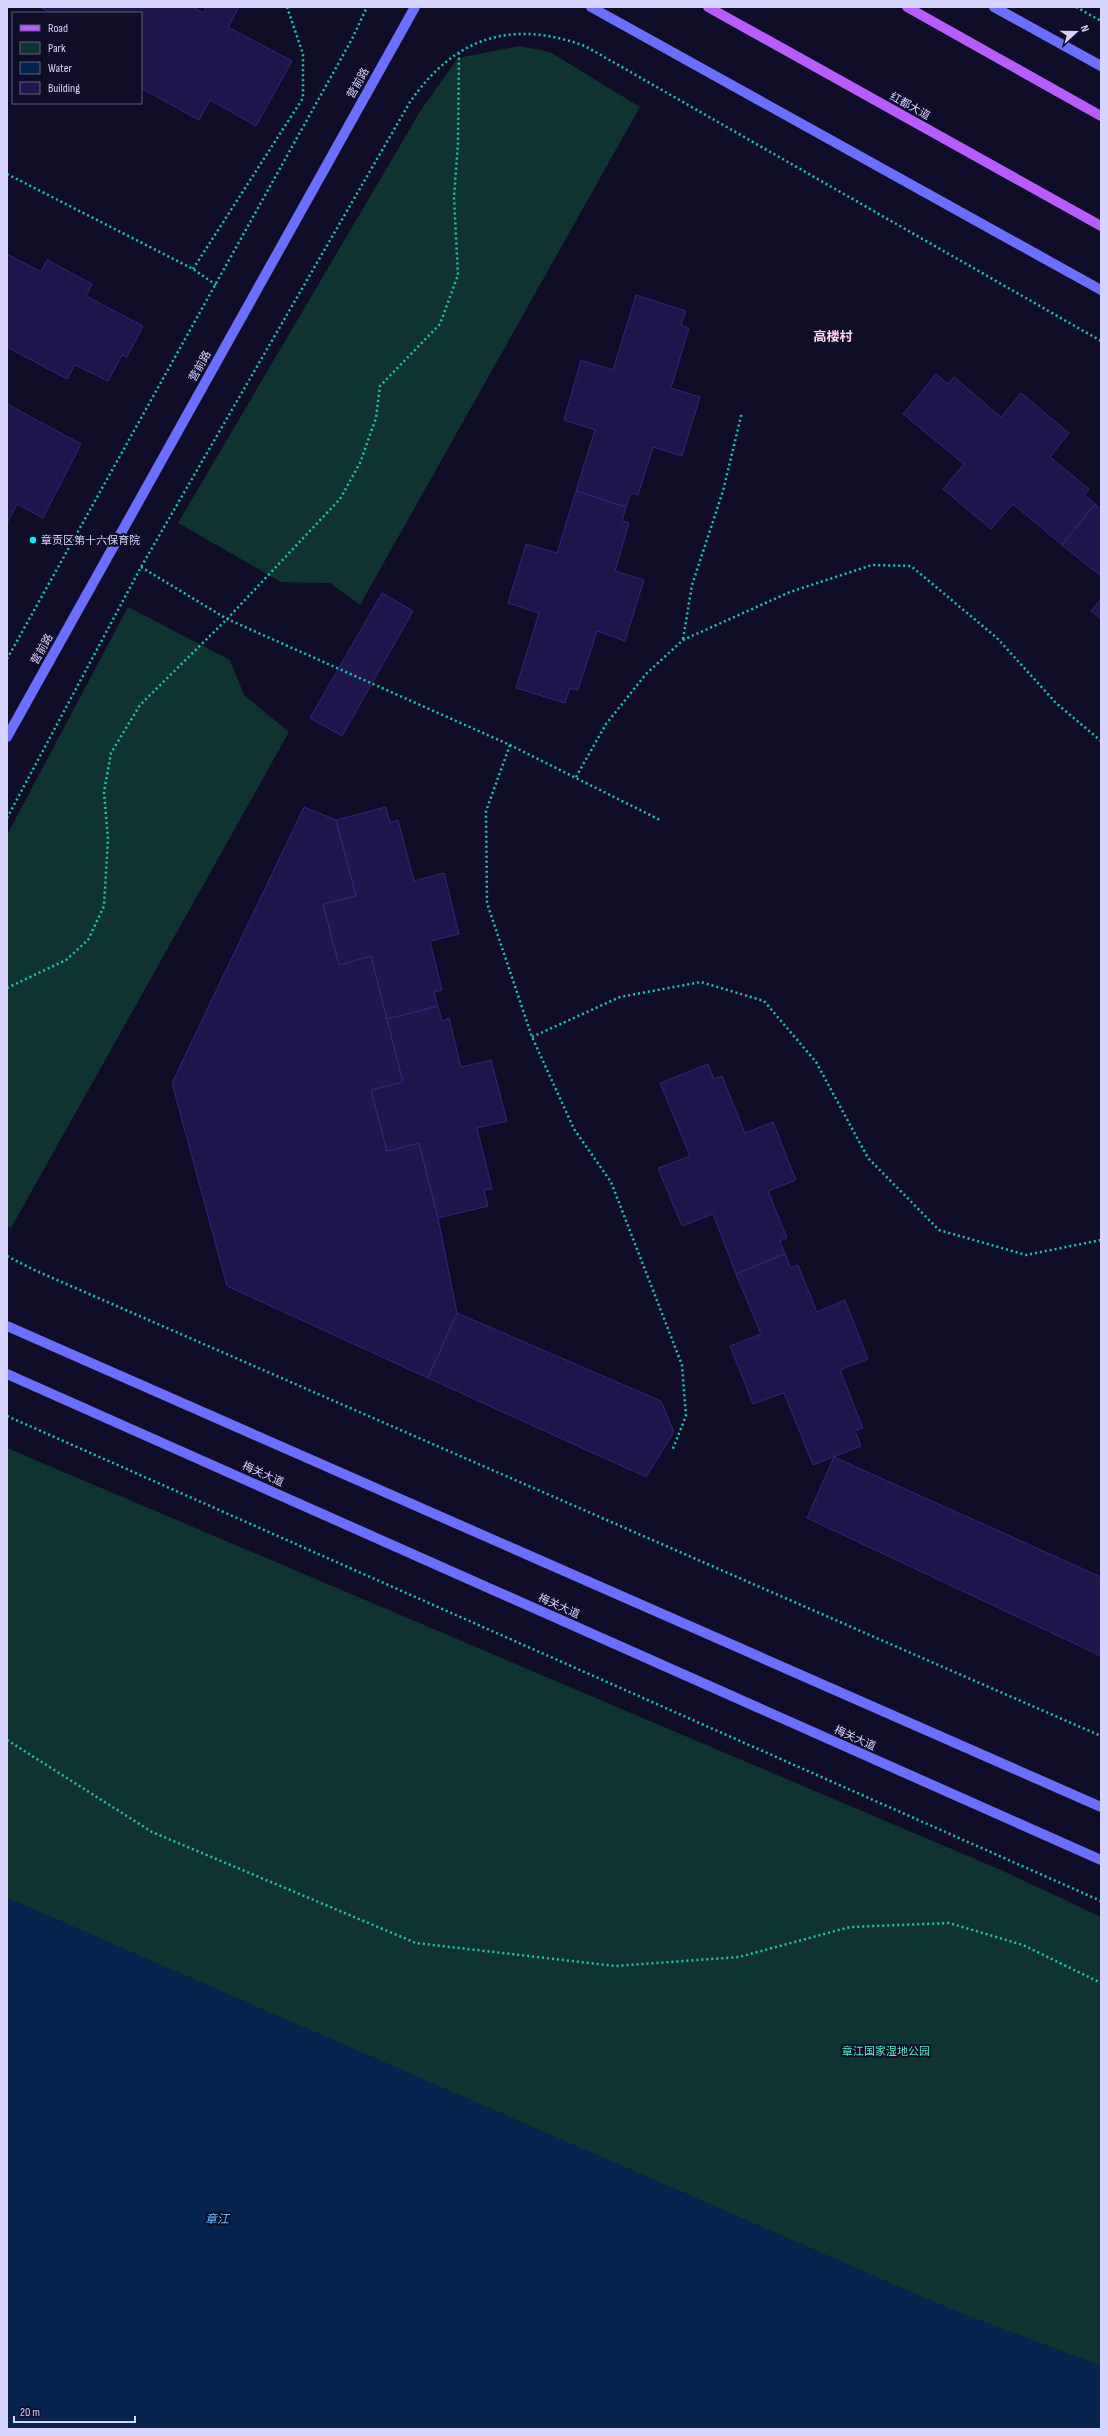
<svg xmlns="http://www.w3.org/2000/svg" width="1108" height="2436" viewBox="0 0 1108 2436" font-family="'Sofia Sans Condensed','Noto Sans SC',sans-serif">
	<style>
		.green { fill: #0f3330 }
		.water { fill: #06244e }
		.building { fill: #1f174b; stroke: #33267a }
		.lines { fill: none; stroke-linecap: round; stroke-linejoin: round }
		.path { stroke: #22c5b4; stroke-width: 2.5; stroke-dasharray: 2 3; stroke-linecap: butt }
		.secondary { stroke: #6b6eff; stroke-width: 10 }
		.primary { stroke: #ba5bff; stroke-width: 10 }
		.poi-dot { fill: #00f1ff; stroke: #100d28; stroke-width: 1.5 }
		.labels { text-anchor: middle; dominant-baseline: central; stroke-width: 4; stroke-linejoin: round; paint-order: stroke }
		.street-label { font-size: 11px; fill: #d7d4ff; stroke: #100d28 }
		.poi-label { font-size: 11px; fill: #d7d4ff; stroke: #100d28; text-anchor: start }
		.park-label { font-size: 11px; fill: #53edbf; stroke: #100d28 }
		.water-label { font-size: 12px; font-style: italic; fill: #62bdff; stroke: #100d28 }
		.quarter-label { font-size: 13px; font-weight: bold; fill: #ffd6f2; stroke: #100d28 }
	</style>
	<rect width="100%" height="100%" fill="#100d28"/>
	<!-- green -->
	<g class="green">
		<polygon points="519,46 550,52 640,107 360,605 330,583 281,582 178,523 421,110 458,58"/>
		<polygon points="128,607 230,660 244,695 289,732 11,1228 7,1226 7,835"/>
		<polygon points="7,1448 1001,1870 1101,1917 1101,2366 952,2310 7,1898"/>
	</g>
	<!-- water -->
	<polygon class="water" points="7,1898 952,2310 1101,2366 1101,2429 7,2429"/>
	<!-- building -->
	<g class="building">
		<polygon points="40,7 193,7 203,13 207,7 239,7 228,27 292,61 256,126 210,100 199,120 141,88 141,13 51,13"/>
		<polygon points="7,254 41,272 47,260 92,284 86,296 143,326 127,357 122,355 108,381 75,365 67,379 7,347"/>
		<polygon points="636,295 686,311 681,325 689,328 671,388 700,397 682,456 653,447 638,495 631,493 626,507 576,491 595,430 564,420 581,360 613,370"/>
		<polygon points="936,374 948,384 954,377 1001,417 1021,393 1069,433 1050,457 1089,489 1084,495 1095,504 1062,545 1013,504 991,529 943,489 964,464 903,414"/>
		<polygon points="7,404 81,444 43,518 17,504 7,523"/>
		<polygon points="576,491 626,507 622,521 629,523 615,571 644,580 625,641 597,631 578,690 570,688 565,703 516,688 539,613 508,603 526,544 557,553"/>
		<polygon points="1095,504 1101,509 1101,576 1062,545"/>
		<polygon points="382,593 413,611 342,736 310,718"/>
		<polygon points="1101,599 1101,619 1091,611"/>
		<polygon points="304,807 336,820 356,896 323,904 339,965 371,956 403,1082 371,1090 387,1151 419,1143 438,1218 457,1313 428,1378 227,1286 172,1083"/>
		<polygon points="386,807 390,823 398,820 414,881 444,873 459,934 430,941 442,990 434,992 438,1006 387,1019 371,956 339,965 323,904 356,896 336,820"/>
		<polygon points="438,1006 442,1021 449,1018 461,1067 491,1060 507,1121 477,1128 492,1189 484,1190 488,1206 438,1218 419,1143 387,1151 371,1090 403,1082 387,1019"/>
		<polygon points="708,1064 714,1079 722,1076 745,1133 773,1122 796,1180 768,1191 787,1238 780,1241 785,1254 736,1274 713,1214 682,1226 658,1168 690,1156 660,1083"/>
		<polygon points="785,1254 791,1268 798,1265 817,1312 845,1300 868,1359 840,1370 863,1428 855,1431 861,1446 813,1465 784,1393 753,1404 730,1346 761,1334 736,1274"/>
		<polygon points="457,1313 661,1401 674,1432 646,1477 428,1378"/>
		<polygon points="834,1457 1101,1577 1101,1656 807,1518"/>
	</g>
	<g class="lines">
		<!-- path -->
		<g class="path">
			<polyline points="1076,7 1101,21"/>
			<polyline points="7,174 193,269 216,285"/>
			<polyline points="193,269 303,98 303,54 287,7"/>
			<polyline points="141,567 227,619 510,745 660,820"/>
			<polyline points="683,639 692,585 723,491 742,412"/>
			<polyline points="7,659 352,39 367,7"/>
			<polyline points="510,745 486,811 487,903 532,1037 574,1129 611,1182 682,1365 686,1416 672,1451"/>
			<polyline points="576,777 606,724 646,674 683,640 790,592 872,565 911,566 997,638 1056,703 1101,741"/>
			<path d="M 7,818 L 141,567 L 410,102 C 455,37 511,19 585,46 L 1101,341"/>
			<polyline points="7,988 66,960 88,940 104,906 108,839 104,792 111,753 140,705 227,619 340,499 360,463 376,418 380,386 440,324 458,275 454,197 458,143 459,53"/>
			<polyline points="532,1037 620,997 701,982 764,1001 816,1062 868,1158 939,1230 1026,1255 1101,1240"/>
			<polyline points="7,1256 32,1269 1101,1736"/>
			<polyline points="7,1416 1101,1901"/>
			<polyline points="7,1740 152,1832 416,1943 615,1966 739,1957 850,1927 949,1923 1023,1945 1101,1983"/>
		</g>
		<!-- secondary -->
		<g class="secondary">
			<polyline points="591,7 1101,290"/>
			<polyline points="994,7 1101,66"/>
			<polyline points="7,737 415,7"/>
			<polyline points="7,1326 1101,1807"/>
			<polyline points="7,1374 1101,1860"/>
		</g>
		<!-- primary -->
		<g class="primary">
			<polyline points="708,7 1101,226"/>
			<polyline points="907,7 1101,116"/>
		</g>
	</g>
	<!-- markers -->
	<circle class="poi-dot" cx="33" cy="540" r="4"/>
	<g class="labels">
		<!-- street labels -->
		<g class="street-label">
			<text transform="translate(358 83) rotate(-61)">营前路</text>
			<text transform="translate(910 106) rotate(29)">红都大道</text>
			<text transform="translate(200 366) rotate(-61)">营前路</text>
			<text transform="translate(42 649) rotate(-61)">营前路</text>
			<text transform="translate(263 1474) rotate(24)">梅关大道</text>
			<text transform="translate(559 1606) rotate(24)">梅关大道</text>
			<text transform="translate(855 1738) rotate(24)">梅关大道</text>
		</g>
		<!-- poi labels -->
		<g class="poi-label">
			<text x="41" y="540">章贡区第十六保育院</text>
		</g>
		<!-- park labels -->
		<g class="park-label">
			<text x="886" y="2051">章江国家湿地公园</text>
		</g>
		<!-- water labels -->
		<g class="water-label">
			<text x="217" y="2219">章江</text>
		</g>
		<!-- quarter labels -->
		<g class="quarter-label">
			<text x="833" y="337">高楼村</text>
		</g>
	</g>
	<!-- border -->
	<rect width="1108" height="2436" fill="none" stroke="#d7d4ff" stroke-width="16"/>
	<!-- legend -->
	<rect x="12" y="12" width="130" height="92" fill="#100d28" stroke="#605d7e"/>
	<rect x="20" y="25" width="20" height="6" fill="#ba5bff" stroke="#605d7e"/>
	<text x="48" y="32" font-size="12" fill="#d7d4ff">Road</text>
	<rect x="20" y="42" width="20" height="12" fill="#0f3330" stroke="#605d7e"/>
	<text x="48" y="52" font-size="12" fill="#d7d4ff">Park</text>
	<rect x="20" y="62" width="20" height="12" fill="#06244e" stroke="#605d7e"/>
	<text x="48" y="72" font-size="12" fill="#d7d4ff">Water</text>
	<rect x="20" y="82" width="20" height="12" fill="#1f174b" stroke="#605d7e"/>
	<text x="48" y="92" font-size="12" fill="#d7d4ff">Building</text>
	<!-- north arrow -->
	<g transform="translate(1076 32) rotate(69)" stroke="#100d28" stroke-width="3" paint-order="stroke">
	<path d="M0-3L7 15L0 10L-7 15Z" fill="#d7d4ff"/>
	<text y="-6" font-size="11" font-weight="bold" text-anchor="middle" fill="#d7d4ff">N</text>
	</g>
	<!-- scale -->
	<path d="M14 2416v6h121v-6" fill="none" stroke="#d7d4ff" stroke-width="2"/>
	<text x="20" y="2416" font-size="12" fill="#d7d4ff" stroke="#100d28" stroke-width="3" paint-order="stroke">20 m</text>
</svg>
